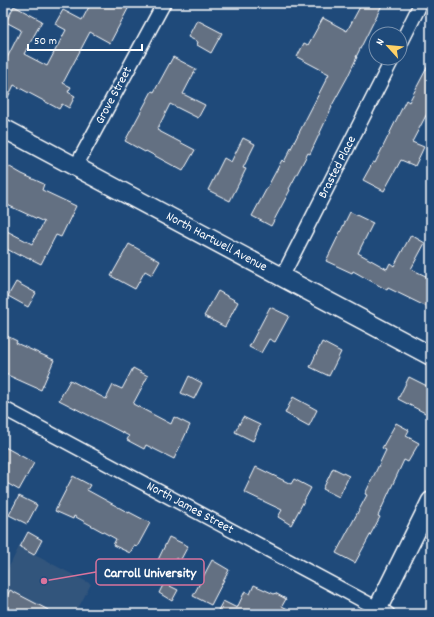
<svg xmlns="http://www.w3.org/2000/svg" width="434" height="617" viewBox="0 0 434 617" font-family="Dekko,sans-serif">
	<style>
		.built { fill: #33557c }
		.building { fill: #636f82; stroke: #fff }
		.lines { fill: none; stroke-linecap: round; stroke-linejoin: round }
		.street-casing { stroke: #fff; stroke-width: 16 }
		.secondary-casing { stroke: #fff; stroke-width: 21 }
		.street { stroke: #1f4a7a; stroke-width: 13 }
		.secondary { stroke: #1f4a7a; stroke-width: 18 }
		.labels { text-anchor: middle; dominant-baseline: central; stroke-width: 3; stroke-linejoin: round; paint-order: stroke }
		.street-label { font-size: 13px; fill: #fff; stroke: #1f4a7a }
		.leader { fill: none; stroke: #da749d; stroke-width: 1.5 }
		.callout-dot { fill: #da749d; stroke: #1f4a7a; stroke-width: 1.5 }
		.callout { fill: #1f4a7a; stroke: #da749d; stroke-width: 1.5 }
		.callout-label { font-size: 14px; text-anchor: middle; font-weight: bold; fill: #fff }
	</style>
	<rect width="100%" height="100%" fill="#1f4a7a"/>
	<filter id="ink" filterUnits="userSpaceOnUse"><feTurbulence type="fractalNoise" baseFrequency=".025" numOctaves="2"/><feDisplacementMap in="SourceGraphic" scale="8" xChannelSelector="R" yChannelSelector="G"/><feConvolveMatrix kernelMatrix="1 2 1 2 8 2 1 2 1" color-interpolation-filters="sRGB"/></filter>
	<g filter="url(#ink)">
		<!-- built -->
		<polygon class="built" points="19,547 91,584 75,614 3,614 3,579"/>
		<!-- building -->
		<g class="building">
			<polygon points="91,3 131,3 110,43 90,32 63,83 71,87 68,92 75,96 69,108 62,104 59,109 14,85 3,107 3,66 21,30 6,22 14,6 42,21 24,54 47,66 66,30 55,24 63,10 82,20"/>
			<polygon points="362,3 383,3 356,57 357,57 347,78 331,107 332,107 310,154 308,153 289,189 290,190 271,226 252,216 282,160 284,162 329,74 297,57 304,43 308,45 323,18 347,31"/>
			<polygon points="197,20 222,33 211,53 197,45 198,42 188,37"/>
			<polygon points="173,57 196,69 183,94 205,105 198,118 170,104 157,130 195,150 183,171 146,151 145,152 125,141 152,91 154,92"/>
			<polygon points="431,60 431,106 412,142 424,147 415,166 401,160 384,191 363,180 373,162 375,163 406,100 409,102"/>
			<polygon points="243,138 255,144 243,168 246,169 230,201 208,190 224,158 231,162"/>
			<polygon points="3,163 22,174 44,184 42,190 76,206 61,237 56,235 41,264 21,254 20,256 3,247 3,229 32,244 44,222 3,203"/>
			<polygon points="350,212 373,223 358,253 387,269 390,263 394,266 411,235 425,243 411,269 430,278 426,285 431,287 431,298 427,307 388,288 387,290 353,271 352,273 326,261"/>
			<polygon points="129,244 160,261 152,275 145,271 135,289 111,276"/>
			<polygon points="16,282 36,293 28,307 8,296"/>
			<polygon points="218,291 238,302 225,327 204,316"/>
			<polygon points="270,307 289,316 275,342 269,339 261,353 249,347"/>
			<polygon points="3,334 17,341 16,343 54,360 41,390 3,373"/>
			<polygon points="322,342 341,352 329,376 310,367"/>
			<polygon points="133,368 148,376 133,404 171,424 174,417 190,425 174,459 146,445 144,449 127,440 129,436 59,400 70,380 106,399 113,385 122,389"/>
			<polygon points="189,376 202,383 194,399 181,393"/>
			<polygon points="409,377 431,388 431,416 398,399"/>
			<polygon points="293,397 317,410 309,426 285,413"/>
			<polygon points="243,417 260,425 253,441 235,432"/>
			<polygon points="396,423 409,430 406,436 419,443 408,462 404,460 378,516 380,517 355,563 336,553 367,495 365,494 386,450 382,448"/>
			<polygon points="3,446 34,463 19,490 3,481"/>
			<polygon points="256,467 291,484 294,479 311,488 291,525 278,517 282,510 244,492"/>
			<polygon points="333,468 349,476 339,497 323,489"/>
			<polygon points="73,476 90,485 87,490 129,513 129,512 150,523 137,547 134,546 130,553 113,545 116,539 74,516 73,519 55,511"/>
			<polygon points="19,496 37,505 27,524 9,515"/>
			<polygon points="28,532 42,540 34,555 20,547"/>
			<polygon points="169,537 188,546 180,561 176,558 170,570 156,564"/>
			<polygon points="212,560 229,570 211,605 193,596"/>
			<polygon points="164,583 178,590 172,601 159,593"/>
			<polygon points="254,585 274,594 275,593 286,599 282,606 297,614 216,614 223,601 237,608 245,591 250,594"/>
			<polygon points="10,590 56,614 3,614 3,604"/>
		</g>
		<g class="lines">
			<!-- street casing -->
			<g class="street-casing">
				<g id="street">
					<polyline points="400,45 421,3"/>
					<path id="s1" d="M 76,166 L 164,3"/>
					<path id="s2" d="M 282,277 L 393,58"/>
					<path id="s3" d="M 3,408 L 388,614"/>
				</g>
			</g>
			<!-- secondary casing -->
			<g class="secondary-casing">
				<g id="secondary">
					<path id="s4" d="M 3,128 L 282,277 L 431,356"/>
					<polyline points="375,614 431,501"/>
				</g>
			</g>
			<!-- street -->
			<use href="#street" class="street"/>
			<!-- secondary -->
			<use href="#secondary" class="secondary"/>
		</g>
	</g>
	<g class="labels">
		<!-- street labels -->
		<g class="street-label">
			<text stroke="none"><textPath href="#s1" startOffset="80">Grove Street</textPath></text>
			<text stroke="none"><textPath href="#s2" startOffset="123">Brasted Place</textPath></text>
			<text stroke="none"><textPath href="#s4" startOffset="242">North Hartwell Avenue</textPath></text>
			<text stroke="none"><textPath href="#s3" startOffset="212">North James Street</textPath></text>
		</g>
	</g>
	<!-- callouts -->
	<path class="leader" d="M44 581L96 572"/>
	<circle class="callout-dot" cx="44" cy="581" r="4"/>
	<rect class="callout" x="96" y="559" width="108" height="26" rx="4"/>
	<g class="callout-label">
		<text x="150" y="577">Carroll University</text>
	</g>
	<!-- margin -->
	<rect width="434" height="617" fill="none" stroke="#1f4a7a" stroke-width="16"/>
	<rect x="8" y="8" width="418" height="601" fill="none" stroke="#fff" stroke-width="1.5" filter="url(#ink)"/>
	<!-- north arrow -->
	<g transform="translate(388 46) rotate(297)"><circle r="19" fill="#1f4a7a" stroke="#7992af"/>
	<path d="M0-3L7 15L0 10L-7 15Z" fill="#ffd166"/>
	<text y="-6" font-size="11" font-weight="bold" text-anchor="middle" fill="#ffffff">N</text>
	</g>
	<!-- scale -->
	<path d="M28 44v6h114v-6" fill="none" stroke="#ffffff" stroke-width="2"/>
	<text x="34" y="44" font-size="12" fill="#ffffff" stroke="#1f4a7a" stroke-width="3" paint-order="stroke">50 m</text>
</svg>
